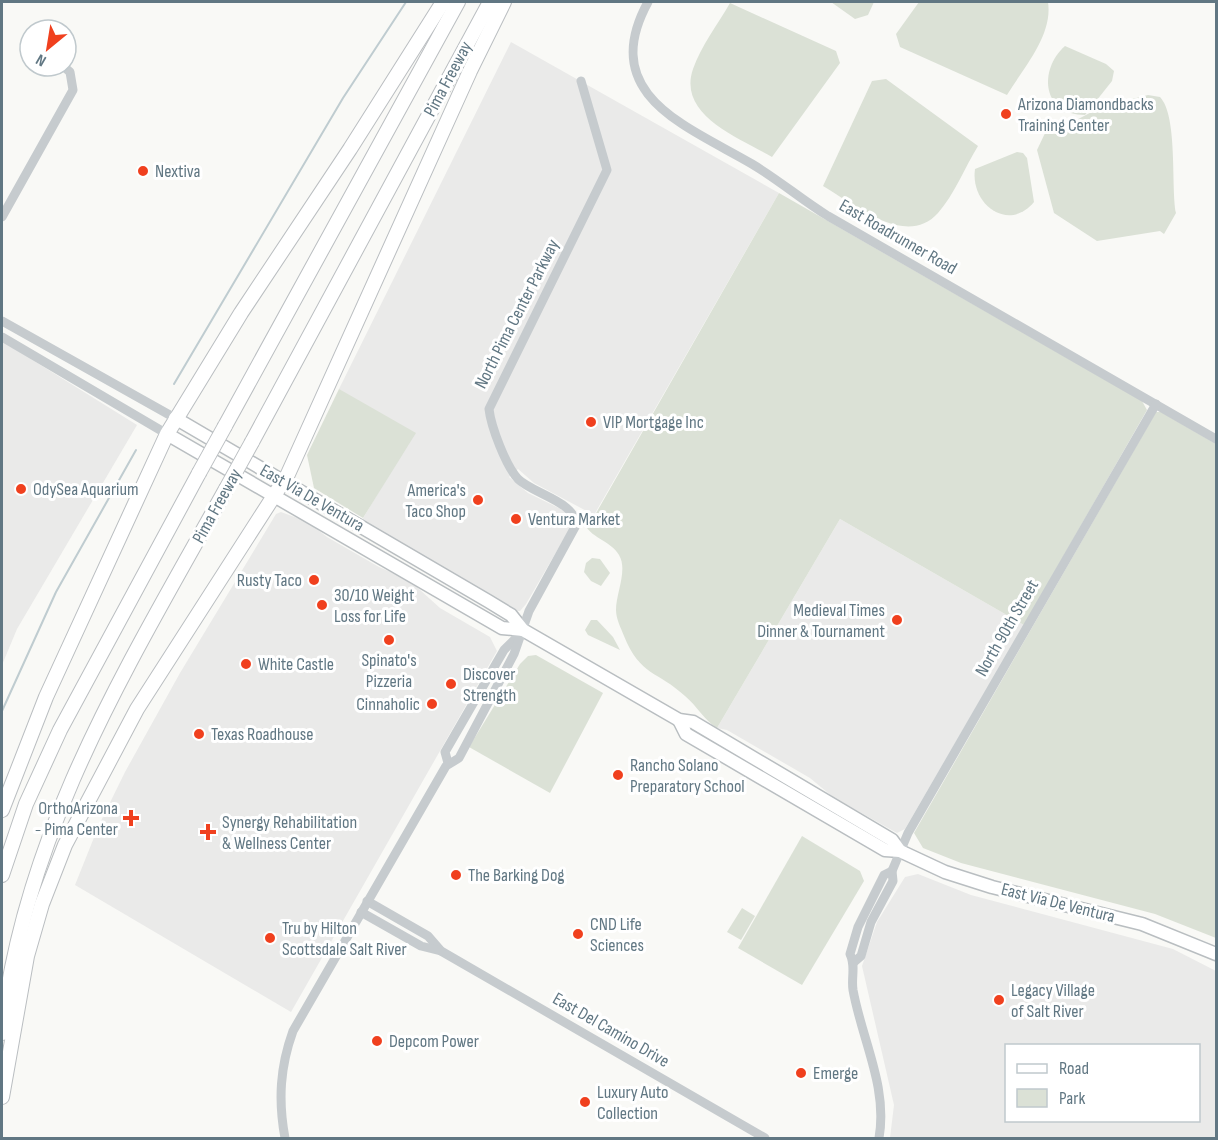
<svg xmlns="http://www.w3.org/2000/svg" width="1218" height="1140" viewBox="0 0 1218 1140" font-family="'Sofia Sans Condensed',sans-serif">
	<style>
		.built { fill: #eaeae9; fill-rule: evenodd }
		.green { fill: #dbe1d6 }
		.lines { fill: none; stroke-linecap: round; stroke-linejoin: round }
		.stream { stroke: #bfccd0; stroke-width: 2 }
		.major-casing { stroke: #b9bec1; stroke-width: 15 }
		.highway-casing { stroke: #babec1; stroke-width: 16 }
		.minor { stroke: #c6cbce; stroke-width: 9 }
		.major { stroke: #fff; stroke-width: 12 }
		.highway { stroke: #fff; stroke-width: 14 }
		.highway-bridge-casing { stroke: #babec1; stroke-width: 16; stroke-linecap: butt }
		.highway-bridge { stroke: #fff; stroke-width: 14 }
		.poi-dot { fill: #f0401e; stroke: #fff; stroke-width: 2 }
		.labels { text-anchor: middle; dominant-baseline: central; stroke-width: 6; stroke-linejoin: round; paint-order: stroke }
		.street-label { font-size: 18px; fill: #617783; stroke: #fff }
		.poi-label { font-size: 18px; fill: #617783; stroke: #fff; text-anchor: start }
	</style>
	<rect width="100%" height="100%" fill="#f9f9f6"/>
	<!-- built -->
	<g class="built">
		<polygon points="511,42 779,193 594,515 534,483 518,469 509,477 528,493 567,512 573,523 526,604 520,611 516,611 469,582 459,580 437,567 362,520 406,446 409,445 339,389"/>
		<polygon points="2,341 137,425 17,629 2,665"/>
		<polygon points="281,512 308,522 327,537 379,567 409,580 440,608 490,637 497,651 291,1012 75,885 99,825 125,772 180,673 276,514"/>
		<polygon points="840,519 1024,625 905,829 897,833 833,797 810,778 727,730 717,728"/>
		<path d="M 918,874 L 971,895 L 1173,949 L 1216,971 L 1216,1138 L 890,1138 L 894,1105 L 862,966 L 877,922 L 905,877 ZM 1006,1046 L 1198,1046 L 1198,1120 L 1006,1120 Z"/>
	</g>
	<!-- green -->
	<g class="green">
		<polygon points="831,2 874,2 868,15 855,19"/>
		<path d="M 919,2 L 1048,2 C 1053,35 1024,67 1007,95 L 900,47 L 896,34 Z"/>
		<path d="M 730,3 L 836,51 L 840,63 L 772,157 C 740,138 677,116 693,69 C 701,46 718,24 730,3 Z"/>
		<path d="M 1065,46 L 1106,64 L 1114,71 L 1112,81 L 1085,115 C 1042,115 1038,70 1065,46 Z"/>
		<path d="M 886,79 L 978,146 C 965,167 954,195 938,213 C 906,249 852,203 823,186 L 872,81 Z"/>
		<path d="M 1148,95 L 1160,97 C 1178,116 1171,186 1176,213 L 1164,234 L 1160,231 L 1097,241 L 1054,213 L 1037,150 L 1047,129 L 1067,125 L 1101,107 Z"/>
		<path d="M 1017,152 L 1023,153 L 1027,158 L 1034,202 C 1008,233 970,204 975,169 Z"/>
		<path d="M 779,193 L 1142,401 L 1147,410 L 1024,625 L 840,519 L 717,728 C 704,720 697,706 685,696 C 658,671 640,676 624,636 C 621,628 616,619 616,610 C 616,593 628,570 619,555 C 611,541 593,539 585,525 L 595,515 Z"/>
		<polygon points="339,389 416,433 363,518 314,488 307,455"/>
		<polygon points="1156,412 1161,412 1216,444 1216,938 1155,914 961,863 923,848 914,833"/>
		<polygon points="592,558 600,559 610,573 601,586 591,581 584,572 586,563"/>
		<polygon points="591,620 597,620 613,637 620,650 588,635 585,630"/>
		<polygon points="536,655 603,693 550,793 469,747 520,664 528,656"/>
		<polygon points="802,836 860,871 864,881 802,985 738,948"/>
		<polygon points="742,908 755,916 741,940 727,932"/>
	</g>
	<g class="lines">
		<!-- stream -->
		<g class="stream">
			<polyline points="174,384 343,98 406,2"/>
			<polyline points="2,711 56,592 136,450"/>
		</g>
		<!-- major casing -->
		<g class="major-casing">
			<g id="major">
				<polyline points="175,418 488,601 511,615 523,630 679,720 693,722 892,840 900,851"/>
				<polyline points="167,434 502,628 523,630"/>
				<polyline points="679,720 686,734 885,850 900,851 945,872 992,887 1142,924 1216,954"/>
			</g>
		</g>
		<!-- highway casing -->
		<g class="highway-casing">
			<g id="highway">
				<polyline points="225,426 458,2"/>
				<polyline points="252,442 490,2"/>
				<polyline points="2,810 46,697 167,434 241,313 350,149 443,2"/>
				<polyline points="2,875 26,804 60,730 199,473"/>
				<path d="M 2,1033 C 23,832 130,662 226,489"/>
				<polyline points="2,1097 27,956 42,904 65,845 137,709 288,474 470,71 504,2"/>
			</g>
		</g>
		<!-- minor -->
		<g class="minor">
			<path d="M 648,2 C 597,95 687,126 752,164 C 779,180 802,200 828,216 L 1216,439"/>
			<polyline points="2,217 73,90 70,72 63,66"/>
			<polyline points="2,321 175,418"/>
			<polyline points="2,337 167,434"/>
			<polyline points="448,763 445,752 504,650 520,634"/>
			<polyline points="367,901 428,936 441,951 765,1138"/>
			<polyline points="361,912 421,946 441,951"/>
			<polyline points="854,962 861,956 871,922 893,881 892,871 908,833 1156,404"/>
			<path d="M 285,1138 C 278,1100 280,1067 293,1031 L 446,766 L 459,758 L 514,654 L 529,611 L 575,527 C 580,503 533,494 518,479 C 506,466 491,427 489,409 L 607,170 L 581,81"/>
			<path d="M 879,1138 C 888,1087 862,1040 853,990 C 851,977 856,966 850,954 L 858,927 L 884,875 L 892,871"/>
		</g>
		<!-- major -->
		<use href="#major" class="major"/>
		<!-- highway -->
		<use href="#highway" class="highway"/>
		<!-- highway-bridge casing -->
		<g class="highway-bridge-casing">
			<g id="highway-bridge">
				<polyline points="199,473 225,426"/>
				<polyline points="226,489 252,442"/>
			</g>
		</g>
		<!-- highway-bridge -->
		<use href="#highway-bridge" class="highway-bridge"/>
	</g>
	<!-- markers -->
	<g class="poi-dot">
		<circle cx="1006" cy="114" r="6"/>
		<circle cx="143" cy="171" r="6"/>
		<circle cx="591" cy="422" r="6"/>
		<circle cx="21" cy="489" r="6"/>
		<circle cx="478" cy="500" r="6"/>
		<circle cx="516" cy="519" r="6"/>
		<circle cx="314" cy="580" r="6"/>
		<circle cx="322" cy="605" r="6"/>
		<circle cx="897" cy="620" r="6"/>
		<circle cx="389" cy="640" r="6"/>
		<circle cx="246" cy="664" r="6"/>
		<circle cx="451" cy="684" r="6"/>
		<circle cx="432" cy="704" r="6"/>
		<circle cx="199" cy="734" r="6"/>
		<circle cx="618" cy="775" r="6"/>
		<path d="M128 809h6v6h6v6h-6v6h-6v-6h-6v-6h6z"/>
		<path d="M205 823h6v6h6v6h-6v6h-6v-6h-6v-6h6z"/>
		<circle cx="456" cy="875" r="6"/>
		<circle cx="578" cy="934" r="6"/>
		<circle cx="270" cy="938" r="6"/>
		<circle cx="999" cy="1000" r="6"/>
		<circle cx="377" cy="1041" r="6"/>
		<circle cx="801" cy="1073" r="6"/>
		<circle cx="585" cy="1102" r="6"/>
	</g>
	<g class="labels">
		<!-- street labels -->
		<g class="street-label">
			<text transform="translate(448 79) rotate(-62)">Pima Freeway</text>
			<text transform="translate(898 237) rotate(30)">East Roadrunner Road</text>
			<text transform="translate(517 314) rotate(-63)">North Pima Center Parkway</text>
			<text transform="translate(312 498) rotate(30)">East Via De Ventura</text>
			<text transform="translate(217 506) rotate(-61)">Pima Freeway</text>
			<text transform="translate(1007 628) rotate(-60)">North 90th Street</text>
			<text transform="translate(1058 903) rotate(14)">East Via De Ventura</text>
			<text transform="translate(611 1030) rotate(30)">East Del Camino Drive</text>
		</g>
		<!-- poi labels -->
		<g class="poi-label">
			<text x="1018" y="104">Arizona Diamondbacks<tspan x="1018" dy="21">Training Center</tspan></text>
			<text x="155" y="171">Nextiva</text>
			<text x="603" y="422">VIP Mortgage Inc</text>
			<text x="33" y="489">OdySea Aquarium</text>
			<text x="466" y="490" text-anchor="end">America's<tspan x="466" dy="21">Taco Shop</tspan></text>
			<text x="528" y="519">Ventura Market</text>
			<text x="302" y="580" text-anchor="end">Rusty Taco</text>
			<text x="334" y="595">30/10 Weight<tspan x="334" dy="21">Loss for Life</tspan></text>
			<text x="885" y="610" text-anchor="end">Medieval Times<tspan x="885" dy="21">Dinner &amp; Tournament</tspan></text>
			<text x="389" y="660" text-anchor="middle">Spinato's<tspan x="389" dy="21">Pizzeria</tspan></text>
			<text x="258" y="664">White Castle</text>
			<text x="463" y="674">Discover<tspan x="463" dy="21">Strength</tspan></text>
			<text x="420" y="704" text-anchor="end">Cinnaholic</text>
			<text x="211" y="734">Texas Roadhouse</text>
			<text x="630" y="765">Rancho Solano<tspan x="630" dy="21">Preparatory School</tspan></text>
			<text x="118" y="808" text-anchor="end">OrthoArizona<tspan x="118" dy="21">- Pima Center</tspan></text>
			<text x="222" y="822">Synergy Rehabilitation<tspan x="222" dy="21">&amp; Wellness Center</tspan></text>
			<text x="468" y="875">The Barking Dog</text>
			<text x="590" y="924">CND Life<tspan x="590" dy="21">Sciences</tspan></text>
			<text x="282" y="928">Tru by Hilton<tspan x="282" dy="21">Scottsdale Salt River</tspan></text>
			<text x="1011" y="990">Legacy Village<tspan x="1011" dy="21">of Salt River</tspan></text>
			<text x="389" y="1041">Depcom Power</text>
			<text x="813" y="1073">Emerge</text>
			<text x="597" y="1092">Luxury Auto<tspan x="597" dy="21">Collection</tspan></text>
		</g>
	</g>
	<!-- border -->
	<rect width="1218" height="1140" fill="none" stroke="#617783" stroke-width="6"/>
	<!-- legend -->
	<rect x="1005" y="1044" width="195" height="78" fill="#ffffff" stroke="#c0c9cd" stroke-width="1.5"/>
	<rect x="1017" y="1064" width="30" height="9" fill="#ffffff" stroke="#c0c9cd" stroke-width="1.5"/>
	<text x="1059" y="1074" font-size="18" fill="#617783">Road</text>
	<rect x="1017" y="1089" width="30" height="18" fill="#dbe1d6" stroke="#c0c9cd" stroke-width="1.5"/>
	<text x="1059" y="1104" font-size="18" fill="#617783">Park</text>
	<!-- north arrow -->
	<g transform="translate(48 48) rotate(210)"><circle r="28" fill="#ffffff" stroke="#c0c9cd" stroke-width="1.5"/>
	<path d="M0-4.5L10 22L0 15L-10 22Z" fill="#f0401e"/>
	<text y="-9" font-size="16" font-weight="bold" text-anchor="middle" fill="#617783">N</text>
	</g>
</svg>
